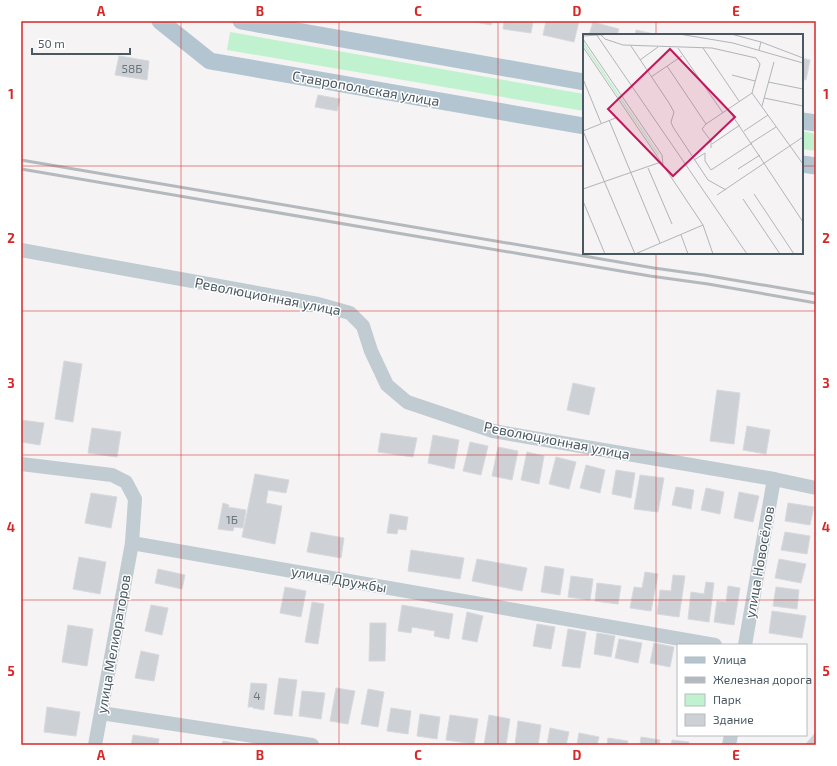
<svg xmlns="http://www.w3.org/2000/svg" width="837" height="766" viewBox="0 0 837 766" font-family="'Exo 2',sans-serif">
	<style>
		.green { fill: #c1f2cf }
		.building { fill: #cdd0d5; stroke: #d6d9de }
		.lines { fill: none; stroke-linecap: round; stroke-linejoin: round }
		.minor { stroke: #c0cbd2; stroke-width: 14 }
		.major { stroke: #b2c5d1; stroke-width: 17 }
		.rail { stroke: #b4b9bd; stroke-width: 3 }
		.grid { fill: none; stroke: #d62828; stroke-width: 1; stroke-opacity: 0.55 }
		.labels { text-anchor: middle; dominant-baseline: central; stroke-width: 3; stroke-linejoin: round; paint-order: stroke }
		.number-label { font-size: 12px; fill: #6a767e }
		.street-label { font-size: 14px; fill: #495861; stroke: #fff }
		.inset-road { fill: none; stroke: #b0b5b9; stroke-width: 1 }
		.view { fill: #c2185b; fill-opacity: 0.15; stroke: #c2185b; stroke-width: 2 }
		.inset-edge { fill: none; stroke: #495861; stroke-width: 2 }
		.neatline { fill: none; stroke: #d62828; stroke-width: 1.5 }
		.grid-label { font-size: 13px; text-anchor: middle; font-weight: bold; fill: #d62828 }
	</style>
	<rect width="100%" height="100%" fill="#f5f3f3"/>
	<!-- green -->
	<g class="green">
		<polygon points="230,32 584,94 584,111 227,50"/>
		<polygon points="802,131 816,134 816,151 802,149"/>
	</g>
	<!-- building -->
	<g class="building">
		<polygon points="470,21 492,21 491,25"/>
		<polygon points="504,21 533,21 531,33 503,29"/>
		<polygon points="546,21 579,21 574,42 543,35"/>
		<polygon points="593,22 619,29 617,35 589,35"/>
		<polygon points="636,30 658,35 635,35"/>
		<polygon points="119,56 149,61 147,80 115,75"/>
		<polygon points="802,58 810,60 806,80 802,79"/>
		<polygon points="318,95 340,99 337,111 315,107"/>
		<polygon points="64,361 82,364 73,422 55,419"/>
		<polygon points="573,383 595,388 589,415 567,410"/>
		<polygon points="717,390 740,393 734,444 710,441"/>
		<polygon points="21,420 44,423 40,445 21,442"/>
		<polygon points="747,426 770,430 766,454 743,450"/>
		<polygon points="92,428 121,432 117,457 88,453"/>
		<polygon points="381,433 417,438 413,457 378,452"/>
		<polygon points="433,435 459,440 454,469 428,463"/>
		<polygon points="470,442 488,446 481,475 463,471"/>
		<polygon points="498,447 518,451 512,480 492,476"/>
		<polygon points="527,452 544,456 539,484 521,480"/>
		<polygon points="556,457 576,462 569,489 549,484"/>
		<polygon points="586,465 605,470 600,493 580,488"/>
		<polygon points="616,470 635,473 631,498 612,494"/>
		<polygon points="255,474 289,480 286,493 268,490 266,503 282,506 275,544 242,537"/>
		<polygon points="640,475 664,478 658,512 634,509"/>
		<polygon points="676,487 694,490 691,509 672,505"/>
		<polygon points="706,488 724,492 720,514 701,510"/>
		<polygon points="739,492 759,496 753,522 734,518"/>
		<polygon points="91,493 117,497 111,528 85,523"/>
		<polygon points="223,503 229,505 228,507 246,510 243,528 234,527 233,531 218,529"/>
		<polygon points="788,503 814,507 810,525 785,521"/>
		<polygon points="390,514 408,517 406,530 398,529 397,534 387,533"/>
		<polygon points="311,532 344,538 341,558 307,552"/>
		<polygon points="785,532 810,536 807,554 781,550"/>
		<polygon points="411,550 464,558 460,579 408,571"/>
		<polygon points="79,557 106,562 100,594 73,589"/>
		<polygon points="477,559 527,568 522,591 472,581"/>
		<polygon points="779,559 806,564 801,583 775,578"/>
		<polygon points="545,566 564,569 560,595 541,592"/>
		<polygon points="158,569 185,575 182,589 155,583"/>
		<polygon points="645,572 658,574 651,611 630,608 634,587 642,588"/>
		<polygon points="673,575 685,576 679,617 657,614 660,590 671,591"/>
		<polygon points="571,576 593,579 590,600 568,597"/>
		<polygon points="706,582 714,583 709,622 688,619 691,592 704,594"/>
		<polygon points="597,583 621,586 618,604 595,601"/>
		<polygon points="728,586 740,588 734,625 714,622 717,601 726,602"/>
		<polygon points="285,587 306,591 301,617 280,613"/>
		<polygon points="776,587 799,590 797,609 773,606"/>
		<polygon points="312,602 324,604 318,644 305,642"/>
		<polygon points="151,605 168,608 162,635 145,631"/>
		<polygon points="402,605 453,614 449,639 434,636 435,631 412,627 411,633 398,631"/>
		<polygon points="772,611 806,616 802,638 769,633"/>
		<polygon points="467,612 483,616 477,642 462,639"/>
		<polygon points="370,623 386,623 385,661 369,661"/>
		<polygon points="537,624 555,627 551,649 533,646"/>
		<polygon points="68,625 93,629 87,666 62,662"/>
		<polygon points="568,629 586,632 580,668 562,666"/>
		<polygon points="597,633 615,636 611,657 594,654"/>
		<polygon points="619,639 642,643 638,663 615,658"/>
		<polygon points="654,643 674,647 670,667 650,663"/>
		<polygon points="141,651 159,655 154,681 135,678"/>
		<polygon points="279,678 297,680 292,716 274,714"/>
		<polygon points="251,683 267,684 264,710 253,708 253,707 248,707"/>
		<polygon points="336,688 355,691 348,724 330,721"/>
		<polygon points="368,689 384,692 378,727 361,724"/>
		<polygon points="302,691 325,693 321,719 299,716"/>
		<polygon points="47,707 80,712 76,736 44,732"/>
		<polygon points="391,708 411,711 408,734 387,731"/>
		<polygon points="420,714 440,717 437,739 417,736"/>
		<polygon points="450,715 478,719 474,744 446,740"/>
		<polygon points="489,715 510,719 506,745 484,745"/>
		<polygon points="518,721 541,725 538,745 515,745"/>
		<polygon points="550,728 569,732 566,745 547,745"/>
		<polygon points="816,732 816,745 805,745"/>
		<polygon points="579,733 599,737 597,745 577,745"/>
		<polygon points="133,735 159,739 158,745 131,745"/>
		<polygon points="641,737 660,740 659,745 640,745"/>
		<polygon points="608,738 628,741 627,745 607,745"/>
		<polygon points="672,740 689,742 688,745 671,745"/>
		<polygon points="223,741 247,745 222,745"/>
	</g>
	<g class="lines">
		<!-- minor -->
		<g class="minor">
			<polyline points="21,250 318,304 350,313 363,326 371,351 387,385 407,402 493,431 774,479 816,488"/>
			<polyline points="21,464 112,475 126,482 135,499 132,543 715,645"/>
			<polyline points="745,645 774,479"/>
			<polyline points="101,713 312,745"/>
			<polyline points="95,745 132,543"/>
			<polyline points="729,745 731,735"/>
		</g>
		<!-- major -->
		<g class="major">
			<polyline points="160,21 210,61 584,126"/>
			<polyline points="241,21 584,82"/>
			<polyline points="802,121 816,123"/>
			<polyline points="802,164 816,166"/>
		</g>
		<!-- rail -->
		<g class="rail">
			<polyline points="21,160 654,268 704,275 816,294"/>
			<polyline points="21,169 650,276 708,284 816,303"/>
		</g>
	</g>
	<!-- grid -->
	<path class="grid" d="M 181,21 L 181,745M 339,21 L 339,745M 498,21 L 498,745M 656,21 L 656,35M 21,166 L 584,166M 802,166 L 816,166M 656,253 L 656,745M 21,311 L 816,311M 21,455 L 816,455M 21,600 L 816,600"/>
	<g class="labels">
		<!-- number labels -->
		<g class="number-label">
			<text x="132" y="68">58Б</text>
			<text x="232" y="519">1Б</text>
			<text x="257" y="695">4</text>
		</g>
		<!-- street labels -->
		<g class="street-label">
			<text transform="translate(366 88) rotate(10)">Ставропольская улица</text>
			<text transform="translate(268 296) rotate(11)">Революционная улица</text>
			<text transform="translate(557 440) rotate(11)">Революционная улица</text>
			<text transform="translate(759 562) rotate(-80)">улица Новосёлов</text>
			<text transform="translate(339 579) rotate(10)">улица Дружбы</text>
			<text transform="translate(113 644) rotate(-80)">улица Мелиораторов</text>
		</g>
	</g>
	<!-- overview -->
	<g transform="translate(583 34)">
		<rect width="220" height="220" fill="#f5f3f3"/>
		<path d="M 1,9 L 76,120 L 75,121 L 0,11 Z" fill="#c1f2cf"/>
		<path class="inset-road" d="M 13,0 L 164,220M 96,0 L 150,9 L 220,29M 148,0 L 178,8 L 176,16M 18,1 L 22,5 L 40,11 L 129,14 L 173,24 L 177,30 L 169,59 L 123,90M 0,2 L 30,0M 0,5 L 79,121 L 80,131M 178,8 L 220,24M 48,12 L 86,69 L 91,78 L 88,88 L 90,93 L 125,146 L 143,156M 0,13 L 80,131M 95,14 L 140,79M 120,14 L 156,67M 57,26 L 75,13M 84,32 L 123,90 L 119,95 L 128,107 L 128,114M 149,41 L 172,47M 68,43 L 99,22M 0,45 L 18,89M 185,48 L 220,55M 169,59 L 220,130M 181,64 L 220,72M 179,72 L 191,28M 145,75 L 220,188M 26,86 L 77,209M 0,97 L 52,220M 0,97 L 35,83M 161,97 L 185,81M 168,109 L 193,93M 129,110 L 157,91M 111,126 L 122,119 L 122,127 L 128,136 L 169,109M 80,131 L 120,191 L 130,220M 65,134 L 89,190M 155,135 L 177,121M 0,155 L 78,128M 171,160 L 211,220M 134,161 L 220,103M 160,165 L 197,220M 0,167 L 22,220M 98,201 L 105,220M 52,220 L 120,191"/>
		<path class="view" d="M 87,15 L 152,83 L 90,142 L 25,75 Z"/>
		<rect width="220" height="220" class="inset-edge"/>
	</g>
	<!-- border -->
	<rect width="837" height="766" fill="none" stroke="#ffffff" stroke-width="44"/>
	<!-- legend -->
	<rect x="677" y="644" width="130" height="92" fill="#ffffff" stroke="#b6bcc0"/>
	<rect x="685" y="657" width="20" height="6" fill="#b2c5d1" stroke="#b6bcc0"/>
	<text x="713" y="664" font-size="12" fill="#495861">Улица</text>
	<rect x="685" y="677" width="20" height="6" fill="#b4b9bd" stroke="#b6bcc0"/>
	<text x="713" y="684" font-size="12" fill="#495861">Железная дорога</text>
	<rect x="685" y="694" width="20" height="12" fill="#c1f2cf" stroke="#b6bcc0"/>
	<text x="713" y="704" font-size="12" fill="#495861">Парк</text>
	<rect x="685" y="714" width="20" height="12" fill="#cdd0d5" stroke="#b6bcc0"/>
	<text x="713" y="724" font-size="12" fill="#495861">Здание</text>
	<!-- scale -->
	<path d="M32 48v6h98v-6" fill="none" stroke="#495861" stroke-width="2"/>
	<text x="38" y="48" font-size="12" fill="#495861" stroke="#ffffff" stroke-width="3" paint-order="stroke">50 m</text>
	<rect x="22" y="22" width="793" height="722" class="neatline"/>
	<g class="grid-label">
		<text x="101" y="16">A</text>
		<text x="260" y="16">B</text>
		<text x="418" y="16">C</text>
		<text x="577" y="16">D</text>
		<text x="736" y="16">E</text>
		<text x="11" y="99">1</text>
		<text x="826" y="99">1</text>
		<text x="11" y="243">2</text>
		<text x="826" y="243">2</text>
		<text x="11" y="388">3</text>
		<text x="826" y="388">3</text>
		<text x="11" y="532">4</text>
		<text x="826" y="532">4</text>
		<text x="11" y="676">5</text>
		<text x="826" y="676">5</text>
		<text x="101" y="760">A</text>
		<text x="260" y="760">B</text>
		<text x="418" y="760">C</text>
		<text x="577" y="760">D</text>
		<text x="736" y="760">E</text>
	</g>
</svg>
